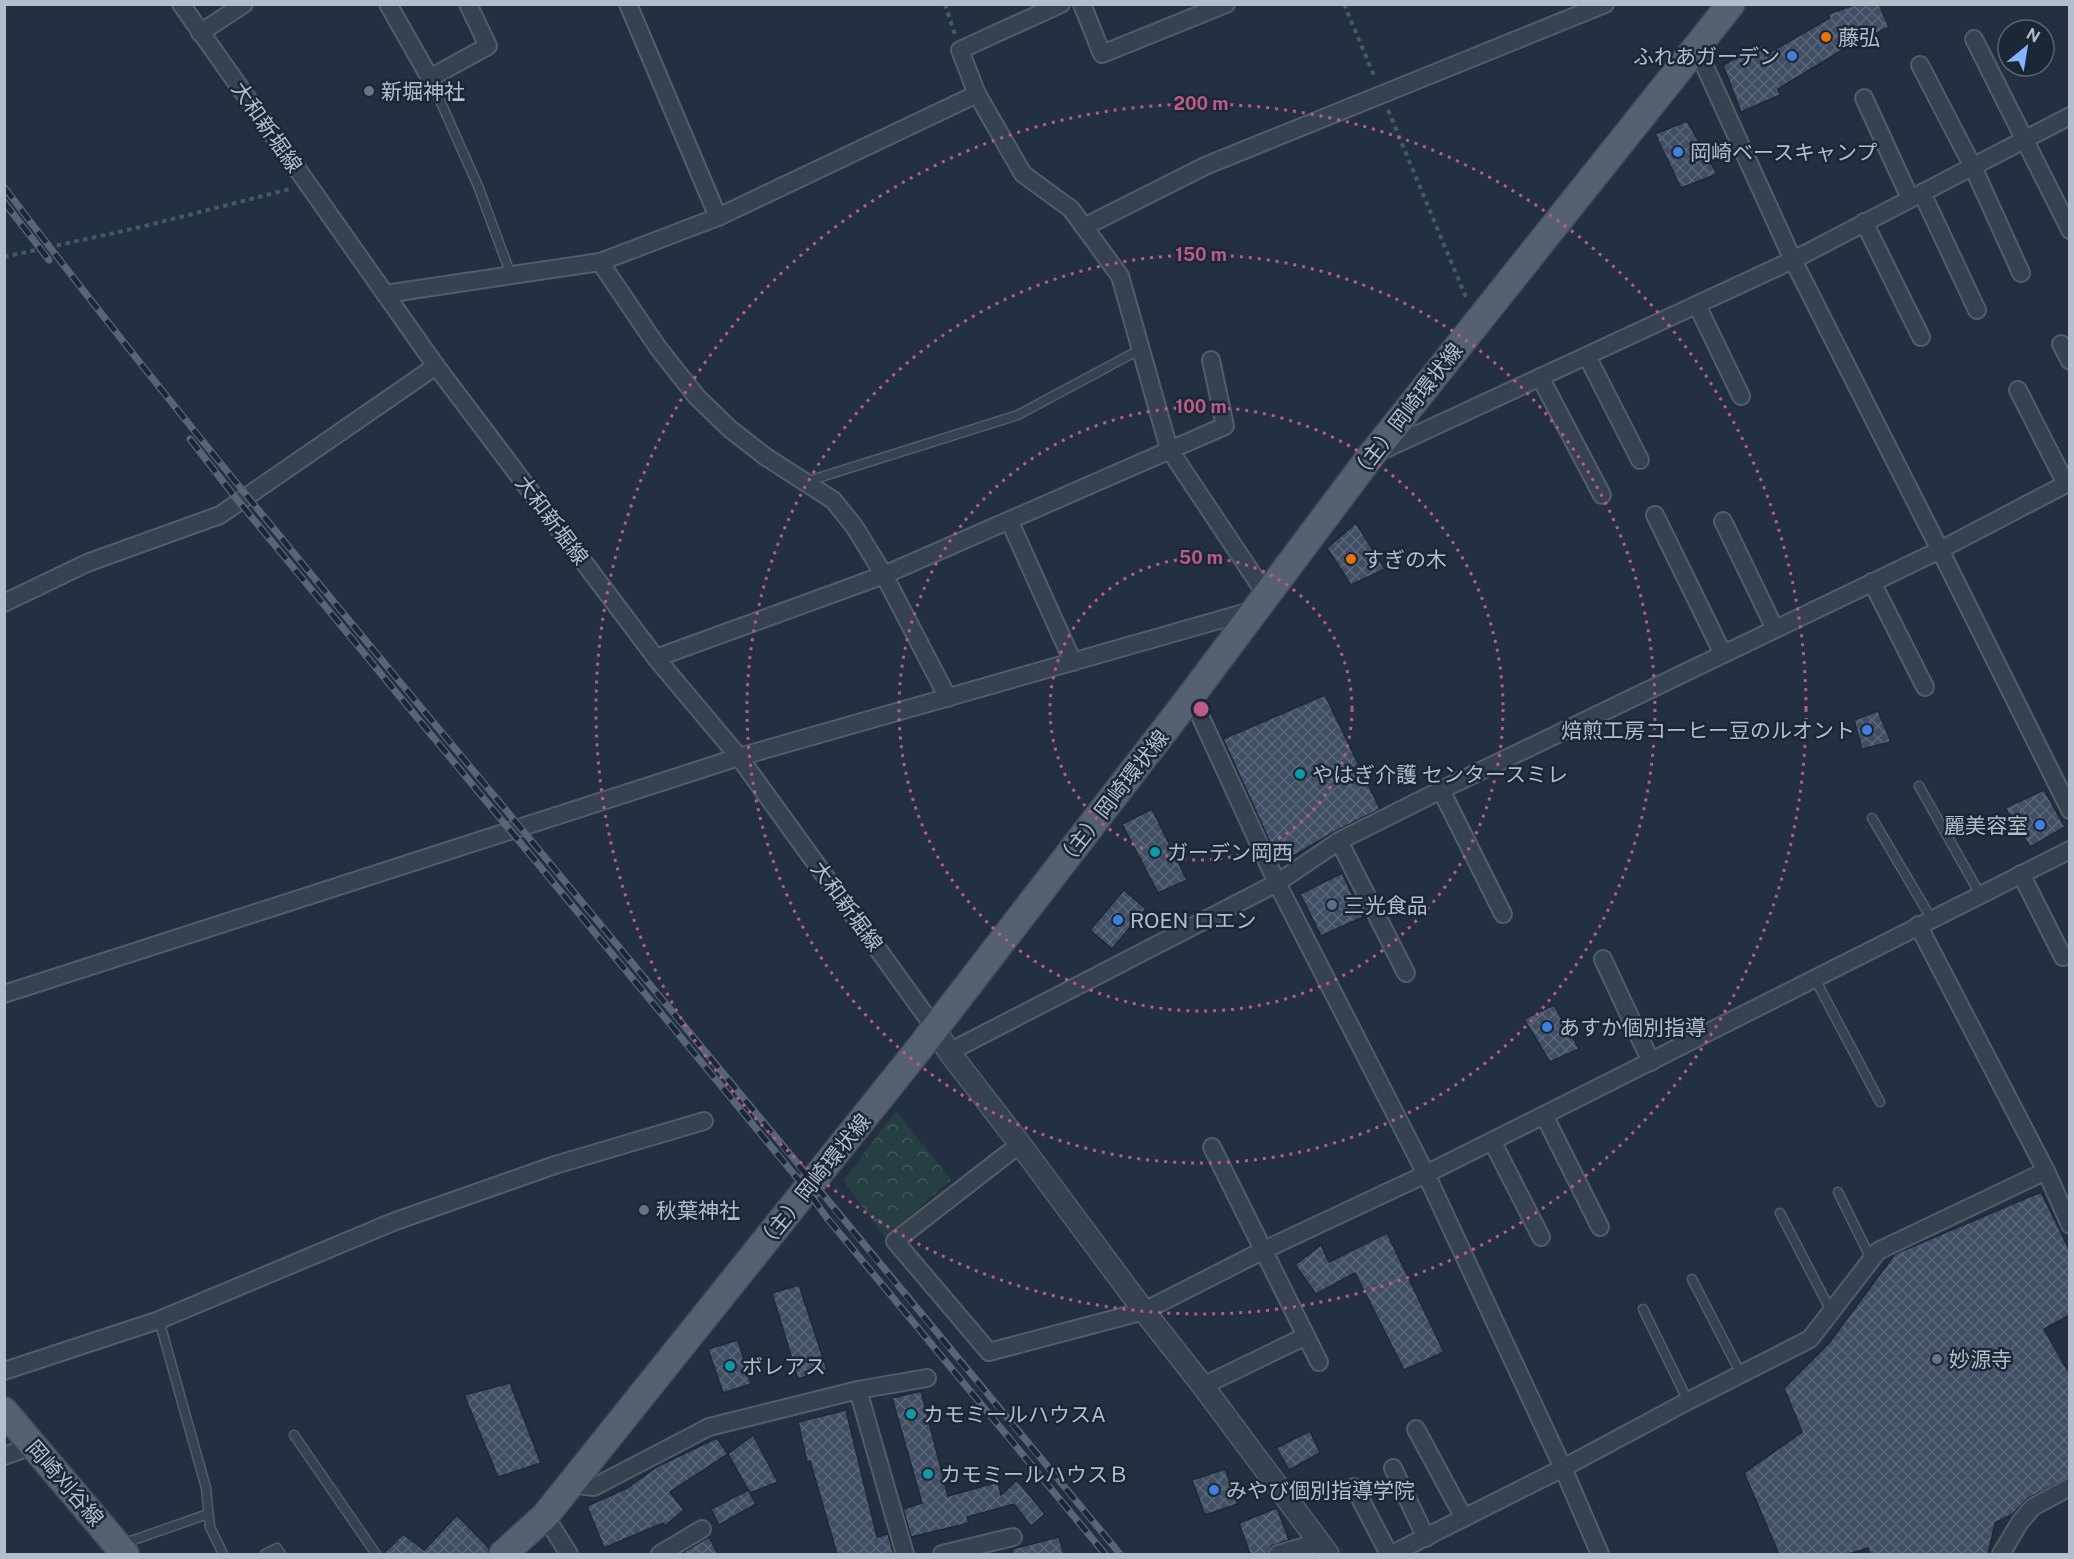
<svg xmlns="http://www.w3.org/2000/svg" width="2074" height="1559" viewBox="0 0 2074 1559" font-family="'Public Sans','Noto Sans JP',sans-serif">
	<style>
		.park { fill: url(#park-crowns) }
		.building { fill: url(#building-cross-hatch); stroke: #1e2938; stroke-width: 1.5 }
		.lines { fill: none; stroke-linecap: round; stroke-linejoin: round }
		.service-casing { stroke: #525d6c; stroke-width: 11 }
		.minor-casing { stroke: #525d6c; stroke-width: 20 }
		.tertiary-casing { stroke: #525d6c; stroke-width: 24 }
		.primary-casing { stroke: #404b5a; stroke-width: 30 }
		.path { stroke: #435c5f; stroke-width: 4; stroke-dasharray: 4.5 4.5; stroke-linecap: butt }
		.service { stroke: #374251; stroke-width: 8 }
		.minor { stroke: #374251; stroke-width: 16 }
		.tertiary { stroke: #374251; stroke-width: 21 }
		.primary { stroke: #556171; stroke-width: 27 }
		.rail-casing { stroke: #586578; stroke-width: 7 }
		.rail { stroke: #1c2736; stroke-width: 4.5; stroke-dasharray: 14; stroke-linecap: butt }
		.ring { fill: none; stroke: #bc5a88; stroke-width: 3; stroke-dasharray: 3 6 }
		.food-dot { fill: #e8710a; stroke: #1c2736; stroke-width: 2 }
		.shop-dot { fill: #3f7fe0; stroke: #1c2736; stroke-width: 2 }
		.worship-dot { fill: #6b7280; stroke: #1c2736; stroke-width: 2 }
		.culture-dot { fill: #0f9aa8; stroke: #1c2736; stroke-width: 2 }
		.service-dot { fill: #5c6f8a; stroke: #1c2736; stroke-width: 2 }
		.labels { text-anchor: middle; dominant-baseline: central; stroke-width: 5; stroke-linejoin: round; paint-order: stroke }
		.poi-label { font-size: 21px; fill: #b3bdcc; stroke: #1c2736; text-anchor: start }
		.street-label { font-size: 21px; fill: #b3bdcc; stroke: #1c2736 }
		.centre { fill: #bc5a88; stroke: #1c2736; stroke-width: 3 }
		.ring-label { font-size: 18px; text-anchor: middle; font-weight: bold; fill: #bc5a88; stroke: #1c2736; stroke-width: 5; stroke-linejoin: round; paint-order: stroke }
	</style>
	<defs>
		<pattern id="park-crowns" width="20" height="18" patternUnits="userSpaceOnUse" patternTransform="scale(1.5)"><rect width="20" height="18" fill="#253f42"/><path d="M2 6a3 3 0 1 1 6 0M12 15a3 3 0 1 1 6 0" fill="none" stroke="#42595c"/></pattern>
		<pattern id="building-cross-hatch" width="8" height="8" patternUnits="userSpaceOnUse" patternTransform="scale(1.5)"><rect width="8" height="8" fill="#414f64"/><path d="M0 0l8 8M0 8l8-8" fill="none" stroke="#5a6679"/></pattern>
	</defs>
	<rect width="100%" height="100%" fill="#223042"/>
	<!-- park -->
	<polygon class="park" points="896,1111 951,1180 885,1237 843,1181"/>
	<!-- building -->
	<g class="building">
		<polygon points="1857,4 1879,4 1889,27 1841,51 1778,89 1780,95 1741,112 1723,65 1761,44 1765,55 1830,18 1828,14"/>
		<polygon points="1687,121 1717,174 1681,188 1655,134"/>
		<polygon points="1356,523 1385,569 1351,585 1327,548"/>
		<polygon points="1325,695 1380,809 1334,832 1280,864 1223,739"/>
		<polygon points="1878,711 1891,742 1862,749 1854,720"/>
		<polygon points="2044,790 2065,827 2030,847 2005,808"/>
		<polygon points="1152,809 1187,880 1158,893 1122,824"/>
		<polygon points="1342,873 1363,917 1321,936 1300,894"/>
		<polygon points="1124,890 1146,909 1112,949 1090,930"/>
		<polygon points="1554,1005 1579,1049 1550,1062 1524,1019"/>
		<polygon points="2041,1192 2070,1251 2070,1315 2044,1329 2070,1375 2070,1477 2028,1498 2013,1514 1995,1523 1988,1554 1870,1554 1868,1548 1849,1554 1779,1554 1744,1473 1802,1432 1784,1388 1829,1343 1895,1254"/>
		<polygon points="1387,1233 1444,1352 1404,1370 1355,1273 1316,1294 1295,1265 1321,1245 1329,1262"/>
		<polygon points="799,1285 827,1370 798,1379 772,1293"/>
		<polygon points="738,1340 751,1384 723,1393 708,1349"/>
		<polygon points="510,1383 541,1463 498,1477 464,1395"/>
		<polygon points="921,1391 948,1496 998,1482 1001,1495 1017,1480 1045,1514 1031,1526 1014,1504 967,1517 969,1523 911,1537 903,1509 922,1503 892,1398"/>
		<polygon points="846,1410 877,1537 888,1534 894,1554 837,1554 810,1461 807,1462 798,1422"/>
		<polygon points="1310,1431 1320,1453 1289,1470 1276,1448"/>
		<polygon points="753,1435 778,1482 750,1493 728,1454"/>
		<polygon points="717,1438 728,1454 670,1492 684,1510 665,1526 663,1523 604,1548 587,1506 627,1488 658,1466"/>
		<polygon points="1225,1469 1238,1504 1205,1515 1192,1480"/>
		<polygon points="748,1490 756,1504 719,1525 711,1509"/>
		<polygon points="1277,1508 1289,1540 1271,1546 1268,1553 1265,1554 1250,1554 1239,1523"/>
		<polygon points="457,1515 489,1548 488,1554 383,1554 403,1534 424,1550"/>
		<polygon points="709,1537 718,1554 680,1554 707,1538"/>
		<polygon points="1059,1537 1064,1554 1013,1554 1012,1549"/>
	</g>
	<g class="lines">
		<!-- service casing -->
		<g class="service-casing">
			<g id="service">
				<polyline points="430,78 478,186 511,275"/>
				<polyline points="805,482 1018,415 1141,349"/>
				<polyline points="1919,786 1980,894"/>
				<polyline points="1872,818 1931,918"/>
				<polyline points="1815,979 1880,1102"/>
				<polyline points="1838,1192 1871,1259"/>
				<polyline points="1780,1213 1831,1311"/>
				<polyline points="1692,1279 1741,1374"/>
				<polyline points="1643,1309 1688,1401"/>
				<polyline points="159,1320 206,1488 210,1527 223,1554"/>
				<polyline points="294,1435 376,1554"/>
				<polyline points="122,1544 208,1514"/>
				<polyline points="265,1554 277,1548 281,1554"/>
			</g>
		</g>
		<!-- minor casing -->
		<g class="minor-casing">
			<g id="minor">
				<polyline points="181,4 436,366 656,658 739,757 934,1027"/>
				<polyline points="388,4 430,78 488,46 468,4"/>
				<polyline points="628,4 718,217"/>
				<polyline points="1061,4 960,50 977,94 1023,174 1071,209 1120,276 1169,449 1267,596"/>
				<polyline points="1082,4 1102,54 1226,4"/>
				<polyline points="200,33 244,4"/>
				<polyline points="1974,39 2070,230"/>
				<polyline points="1696,47 1793,260 1940,550 2070,810"/>
				<polyline points="1920,65 1973,167 2021,273"/>
				<polyline points="1864,98 1910,198"/>
				<polyline points="1922,193 1977,310"/>
				<polyline points="1864,222 1921,337"/>
				<polyline points="1084,227 1205,166 1605,4"/>
				<polyline points="600,262 659,349 697,397 730,429 766,457 833,500 854,526 884,575 948,698"/>
				<polyline points="385,294 600,262 718,217 977,94"/>
				<polyline points="1697,305 1741,396"/>
				<polyline points="2061,344 2070,361"/>
				<polyline points="1587,356 1640,460"/>
				<polyline points="1540,377 1602,495"/>
				<polyline points="2018,390 2066,484"/>
				<polyline points="1377,453 1793,260 2070,116"/>
				<polyline points="1655,515 1723,654"/>
				<polyline points="1009,520 1073,662"/>
				<polyline points="1723,521 1775,629"/>
				<polyline points="1872,582 1925,687"/>
				<polyline points="4,603 87,563 220,515 436,366"/>
				<polyline points="656,658 884,575 1225,426 1211,360"/>
				<polyline points="1441,790 1503,914"/>
				<polyline points="1339,841 1406,973"/>
				<polyline points="2021,874 2063,957"/>
				<polyline points="1918,925 2046,1171 2070,1225"/>
				<polyline points="1603,959 1651,1062"/>
				<polyline points="4,994 739,757 1254,610"/>
				<polyline points="949,1052 1277,883 1191,696"/>
				<polyline points="1544,1115 1600,1227"/>
				<polyline points="1492,1141 1541,1237"/>
				<polyline points="1020,1144 895,1241 989,1352 1144,1311 1264,1250 1426,1174 1544,1115 2070,850"/>
				<polyline points="1212,1147 1319,1362"/>
				<polyline points="4,1371 159,1320 393,1222 555,1165 704,1121"/>
				<polyline points="1203,1386 1306,1336"/>
				<polyline points="1416,1429 1464,1518"/>
				<polyline points="4,1456 32,1446"/>
				<polyline points="1393,1468 1426,1538"/>
				<polyline points="571,1484 594,1487 709,1427 858,1390"/>
				<polyline points="1354,1487 1389,1554"/>
				<polyline points="545,1516 569,1554"/>
				<polyline points="660,1554 702,1529"/>
				<polyline points="905,1554 858,1390 927,1378"/>
				<polyline points="942,1554 1013,1537"/>
				<polyline points="1278,1554 1319,1542"/>
				<polyline points="1392,1554 1563,1468 1688,1401 1810,1339 1878,1251 2046,1171"/>
				<polyline points="1600,1554 1563,1468 1426,1174 1277,883 1339,841 1441,790 1940,550 2070,482"/>
				<polyline points="2001,1554 2020,1522 2033,1507 2070,1487"/>
			</g>
		</g>
		<!-- tertiary casing -->
		<g class="tertiary-casing">
			<polyline id="tertiary" points="934,1027 949,1052 1020,1144 1144,1311 1203,1386 1328,1554"/>
		</g>
		<!-- primary casing -->
		<g class="primary-casing">
			<g id="primary">
				<polyline points="4,1411 125,1554"/>
				<polyline points="503,1554 545,1516 922,1045 1191,696 1370,457 1731,4"/>
			</g>
		</g>
		<!-- path -->
		<g class="path">
			<polyline points="945,4 955,35"/>
			<polyline points="1344,4 1375,78"/>
			<polyline points="1388,110 1467,300"/>
			<polyline points="4,257 141,227 290,189"/>
		</g>
		<!-- service -->
		<use href="#service" class="service"/>
		<!-- minor -->
		<use href="#minor" class="minor"/>
		<!-- tertiary -->
		<use href="#tertiary" class="tertiary"/>
		<!-- primary -->
		<use href="#primary" class="primary"/>
		<!-- rail casing -->
		<g class="rail-casing">
			<g id="rail">
				<path d="M 4,187 C 166,402 339,608 510,815 C 714,1062 916,1309 1120,1554"/>
				<polyline points="4,202 49,260"/>
				<polyline points="190,439 235,497 807,1190 827,1218 1105,1554"/>
			</g>
		</g>
		<!-- rail -->
		<use href="#rail" class="rail"/>
	</g>
	<!-- distance rings -->
	<g class="ring">
		<circle cx="1201" cy="709" r="151"/>
		<circle cx="1201" cy="709" r="302"/>
		<circle cx="1201" cy="709" r="454"/>
		<circle cx="1201" cy="709" r="605"/>
	</g>
	<!-- markers -->
	<g class="food-dot">
		<circle cx="1826" cy="37" r="6"/>
		<circle cx="1351" cy="559" r="6"/>
	</g>
	<g class="shop-dot">
		<circle cx="1792" cy="56" r="6"/>
		<circle cx="1678" cy="152" r="6"/>
		<circle cx="1867" cy="730" r="6"/>
		<circle cx="2040" cy="825" r="6"/>
		<circle cx="1118" cy="920" r="6"/>
		<circle cx="1547" cy="1027" r="6"/>
		<circle cx="1214" cy="1490" r="6"/>
	</g>
	<g class="worship-dot">
		<circle cx="369" cy="91" r="6"/>
		<circle cx="644" cy="1210" r="6"/>
		<circle cx="1937" cy="1359" r="6"/>
	</g>
	<g class="culture-dot">
		<circle cx="1300" cy="774" r="6"/>
		<circle cx="1155" cy="852" r="6"/>
		<circle cx="730" cy="1366" r="6"/>
		<circle cx="911" cy="1414" r="6"/>
		<circle cx="928" cy="1474" r="6"/>
	</g>
	<circle class="service-dot" cx="1332" cy="905" r="6"/>
	<g class="labels">
		<!-- poi labels -->
		<g class="poi-label">
			<text x="1838" y="37">藤弘</text>
			<text x="1780" y="56" text-anchor="end">ふれあガーデン</text>
			<text x="381" y="91">新堀神社</text>
			<text x="1690" y="152">岡崎ベースキャンプ</text>
			<text x="1363" y="559">すぎの木</text>
			<text x="1855" y="730" text-anchor="end">焙煎工房コーヒー豆のルオント</text>
			<text x="1312" y="774">やはぎ介護 センタースミレ</text>
			<text x="2028" y="825" text-anchor="end">麗美容室</text>
			<text x="1167" y="852">ガーデン岡西</text>
			<text x="1344" y="905">三光食品</text>
			<text x="1130" y="920">ROEN ロエン</text>
			<text x="1559" y="1027">あすか個別指導</text>
			<text x="656" y="1210">秋葉神社</text>
			<text x="1949" y="1359">妙源寺</text>
			<text x="742" y="1366">ボレアス</text>
			<text x="923" y="1414">カモミールハウスA</text>
			<text x="940" y="1474">カモミールハウスＢ</text>
			<text x="1226" y="1490">みやび個別指導学院</text>
		</g>
		<!-- street labels -->
		<g class="street-label">
			<text transform="translate(267 127) rotate(55)">大和新堀線</text>
			<text transform="translate(1406 412) rotate(-52)">（主）岡崎環状線</text>
			<text transform="translate(552 520) rotate(53)">大和新堀線</text>
			<text transform="translate(1112 799) rotate(-52)">（主）岡崎環状線</text>
			<text transform="translate(847 906) rotate(54)">大和新堀線</text>
			<text transform="translate(813 1182) rotate(-51)">（主）岡崎環状線</text>
			<text transform="translate(65 1483) rotate(49)">岡崎刈谷線</text>
		</g>
	</g>
	<circle cx="1201" cy="709" r="9" class="centre"/>
	<g class="ring-label">
		<text x="1201" y="110">200 m</text>
		<text x="1201" y="261">150 m</text>
		<text x="1201" y="413">100 m</text>
		<text x="1201" y="564">50 m</text>
	</g>
	<!-- border -->
	<rect width="2074" height="1559" fill="none" stroke="#b3bdcc" stroke-width="12"/>
	<!-- north arrow -->
	<g transform="translate(2026 48) rotate(30)"><circle r="28" fill="#1c2736" stroke="#586372" stroke-width="1.5"/>
	<path d="M0-4.5L10 22L0 15L-10 22Z" fill="#85b3ff"/>
	<text y="-9" font-size="16" font-weight="bold" text-anchor="middle" fill="#b3bdcc">N</text>
	</g>
</svg>
